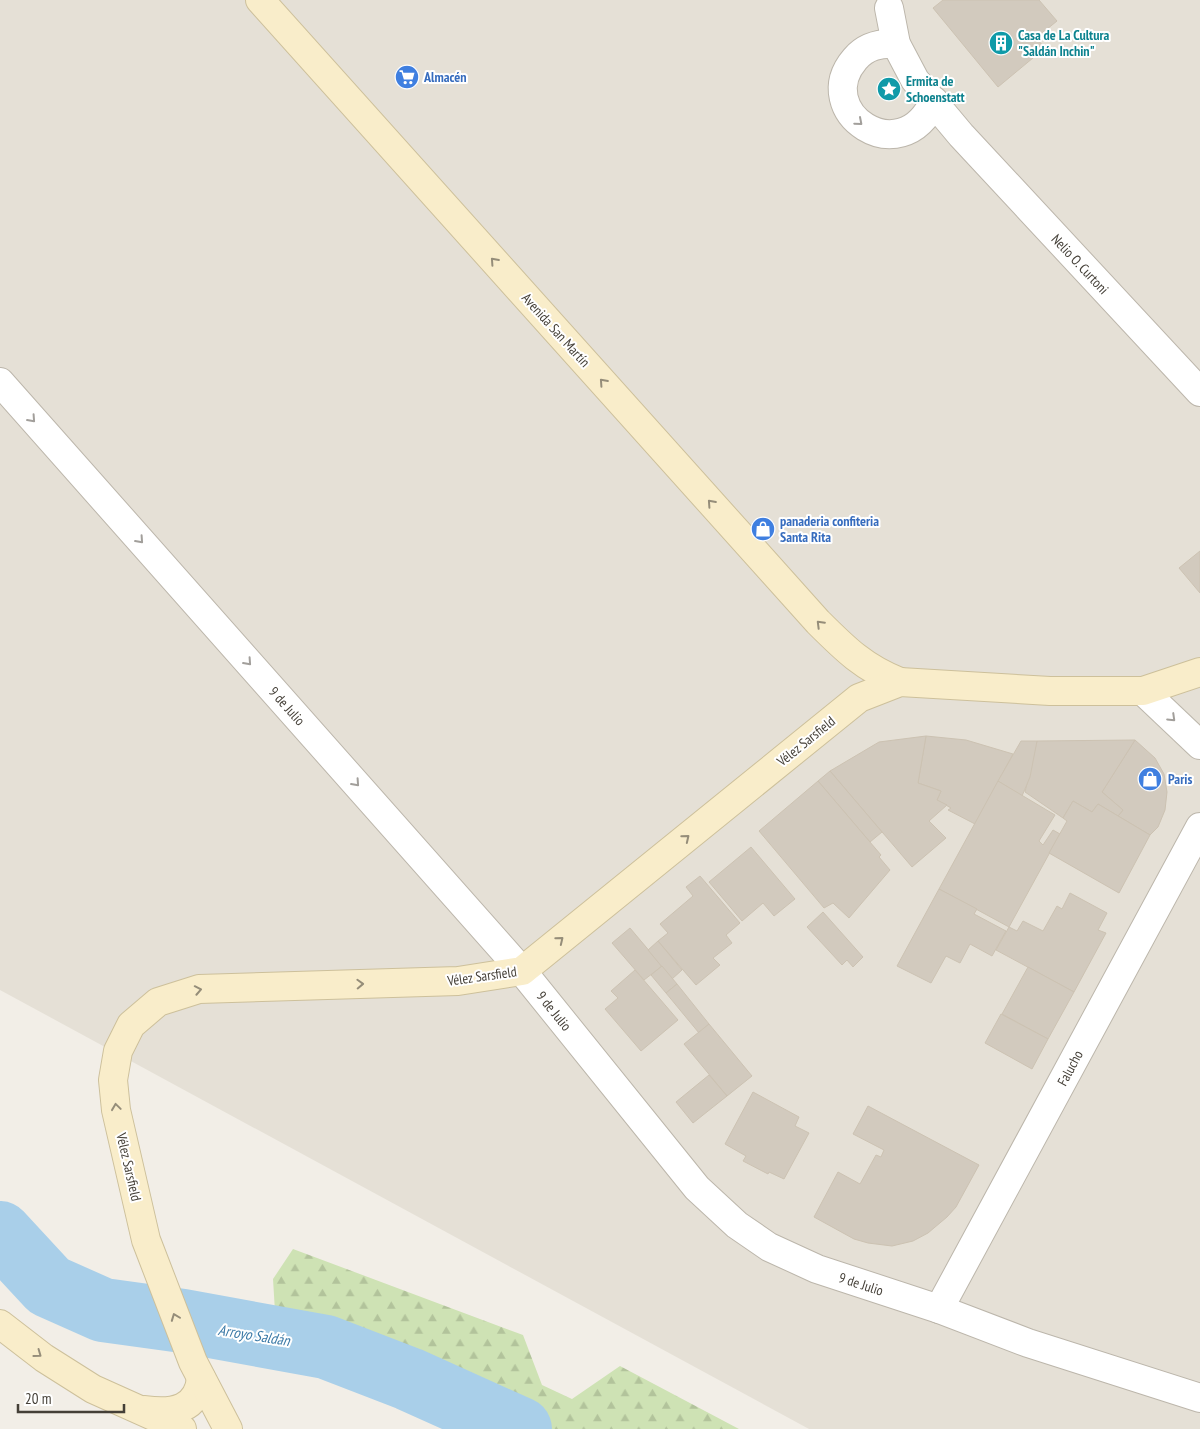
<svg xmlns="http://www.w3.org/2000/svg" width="1200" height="1429" viewBox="0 0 1200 1429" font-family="'PT Sans Narrow',sans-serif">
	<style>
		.residential { fill: #e5e0d6 }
		.forest { fill: url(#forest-firs) }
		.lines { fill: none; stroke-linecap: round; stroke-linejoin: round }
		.river { stroke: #a9cfe9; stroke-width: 64 }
		.building { fill: #d2cabe; stroke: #ccc2b2 }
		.street-casing { stroke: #bcb6ab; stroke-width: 30 }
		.secondary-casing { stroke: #cdc09b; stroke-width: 30 }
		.street { stroke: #fff; stroke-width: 28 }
		.secondary { stroke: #f9edca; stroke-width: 28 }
		.oneway { stroke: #a29f9b }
		.oneway2 { stroke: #958d79 }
		.labels { text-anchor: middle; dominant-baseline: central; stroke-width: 4; stroke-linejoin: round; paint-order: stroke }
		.culture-label { font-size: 14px; font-weight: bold; fill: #0d838f; stroke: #fff; text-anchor: start }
		.shop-label { font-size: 14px; font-weight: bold; fill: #366cbe; stroke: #fff; text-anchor: start }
		.street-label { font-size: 14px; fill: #443f37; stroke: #fff }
		.water-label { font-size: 15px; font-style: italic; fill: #3a79a6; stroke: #fff }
	</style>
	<defs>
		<pattern id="forest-firs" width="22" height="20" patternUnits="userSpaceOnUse" patternTransform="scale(1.25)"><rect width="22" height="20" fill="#cee2b4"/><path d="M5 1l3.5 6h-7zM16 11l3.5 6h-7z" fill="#b2c39b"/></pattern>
	</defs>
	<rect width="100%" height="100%" fill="#f2eee7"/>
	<!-- residential -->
	<polygon class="residential" points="0,0 1200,0 1200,1429 809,1429 0,990"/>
	<!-- forest -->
	<polygon class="forest" points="293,1249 523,1335 542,1385 572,1399 620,1366 739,1429 539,1429 276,1328 273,1279"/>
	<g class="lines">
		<!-- river -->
		<polyline class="river" points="0,1233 49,1286 103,1310 183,1321 326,1347 409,1379 520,1429"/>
	</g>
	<!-- building -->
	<g class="building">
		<polygon points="943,0 1039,0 1057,21 1036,38 1045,48 998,87 933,8"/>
		<polygon points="1200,551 1200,593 1179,568"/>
		<polygon points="926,736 966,740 1013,754 975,824 948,810 951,808 937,800 941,791 918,783"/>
		<polygon points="926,736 918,783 941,791 937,800 947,805 929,821 946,838 912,867 830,771 879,742"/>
		<polygon points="1135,740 1155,758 1164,774 1167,792 1165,810 1158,827 1150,835 1118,816 1123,810 1102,792"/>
		<polygon points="1135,740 1102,792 1123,810 1118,816 1098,804 1092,812 1073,801 1063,818 1025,792 1037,741"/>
		<polygon points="1021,741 1037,741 1030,777 1022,796 998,781"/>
		<polygon points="830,771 882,832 870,842 818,781"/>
		<polygon points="818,781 881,855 879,857 890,870 849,918 833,903 824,908 759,831"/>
		<polygon points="998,781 1055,815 1039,841 1043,845 1053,830 1060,834 1009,927 939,889"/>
		<polygon points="1073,801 1092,812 1098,804 1150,835 1119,893 1049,853 1067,821 1063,818"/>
		<polygon points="751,847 795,899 774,916 763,903 742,921 709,882"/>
		<polygon points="700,876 740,923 726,935 732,943 713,958 720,965 696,985 658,941 668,933 660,924 693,896 686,887"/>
		<polygon points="939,889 977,909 974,914 1006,931 992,956 970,944 960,963 946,956 931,983 897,966"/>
		<polygon points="1070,893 1107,913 1098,930 1106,933 1074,992 996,950 1009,927 1017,931 1023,921 1043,931 1057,906 1062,909"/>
		<polygon points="823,912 863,957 853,967 847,960 842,965 807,927"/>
		<polygon points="630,928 662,966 644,980 612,943"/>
		<polygon points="658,941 682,970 672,979 648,950"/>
		<polygon points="662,966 677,984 666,993 651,975"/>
		<polygon points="1028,967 1074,992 1048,1039 1002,1014"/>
		<polygon points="635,970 678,1020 641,1051 605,1009 618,998 611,991"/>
		<polygon points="677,984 709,1024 699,1033 666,993"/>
		<polygon points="1001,1014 1048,1039 1032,1069 985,1043"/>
		<polygon points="709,1024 752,1076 727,1096 684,1044"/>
		<polygon points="709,1075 727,1096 693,1123 676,1102"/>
		<polygon points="753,1092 799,1117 795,1126 809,1133 784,1179 769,1172 768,1174 743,1161 746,1156 725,1144"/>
		<polygon points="868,1106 979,1165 956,1207 947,1217 928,1233 913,1241 892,1246 868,1243 854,1239 814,1217 838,1172 860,1184 876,1155 881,1157 884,1150 853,1134"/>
	</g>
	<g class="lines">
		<!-- street casing -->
		<g class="street-casing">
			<g id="street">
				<polyline points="889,8 896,44 915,80 961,135 1200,392"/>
				<path d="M 896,44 C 880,43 866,46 855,59 C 810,111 901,174 934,101"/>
				<polyline points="0,382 522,971 697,1188 737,1225 769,1247 817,1269 939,1309 1028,1343 1200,1398"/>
				<polyline points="1143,691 1200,745"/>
				<polyline points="939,1309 1200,827"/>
			</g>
		</g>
		<!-- secondary casing -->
		<g class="secondary-casing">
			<g id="secondary">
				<path d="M 260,0 L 818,622 C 845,649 864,668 900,682"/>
				<polyline points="0,1324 44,1358 93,1389 182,1429"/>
				<path d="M 145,1410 C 172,1414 198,1410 201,1378"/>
				<polyline points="228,1429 193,1362 146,1240 116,1110 113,1080 118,1051 131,1025 158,1002 199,989 458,981 522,971 859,698 900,682 1050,691 1143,691 1200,672"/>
			</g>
		</g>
		<!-- street -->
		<use href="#street" class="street"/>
		<!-- secondary -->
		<use href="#secondary" class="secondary"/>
	</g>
	<!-- one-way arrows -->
	<defs><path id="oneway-chevron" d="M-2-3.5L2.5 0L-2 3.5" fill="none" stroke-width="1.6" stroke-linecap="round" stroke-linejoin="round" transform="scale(1.25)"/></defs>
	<g class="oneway">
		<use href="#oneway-chevron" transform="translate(859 122) rotate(41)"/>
		<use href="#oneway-chevron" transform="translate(32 419) rotate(48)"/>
		<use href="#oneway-chevron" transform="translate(140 540) rotate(48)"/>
		<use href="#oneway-chevron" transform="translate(248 662) rotate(48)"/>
		<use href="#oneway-chevron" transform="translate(1172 718) rotate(44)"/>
		<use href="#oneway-chevron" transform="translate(356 783) rotate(48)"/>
	</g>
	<g class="oneway2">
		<use href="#oneway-chevron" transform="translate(494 261) rotate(-132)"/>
		<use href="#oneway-chevron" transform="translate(603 382) rotate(-132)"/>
		<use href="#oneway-chevron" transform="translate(711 503) rotate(-132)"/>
		<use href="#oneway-chevron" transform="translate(820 624) rotate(-135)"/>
		<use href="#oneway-chevron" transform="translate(686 838) rotate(-39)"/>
		<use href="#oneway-chevron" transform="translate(560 940) rotate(-39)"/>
		<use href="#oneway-chevron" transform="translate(360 984) rotate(-2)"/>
		<use href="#oneway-chevron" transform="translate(198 990) rotate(-11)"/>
		<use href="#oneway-chevron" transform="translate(116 1107) rotate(-98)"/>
		<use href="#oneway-chevron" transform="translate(175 1317) rotate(-111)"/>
		<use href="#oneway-chevron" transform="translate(38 1354) rotate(36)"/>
	</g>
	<!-- icons -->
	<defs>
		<g id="building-disc" transform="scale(1.25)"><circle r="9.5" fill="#0f9aa8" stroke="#fff"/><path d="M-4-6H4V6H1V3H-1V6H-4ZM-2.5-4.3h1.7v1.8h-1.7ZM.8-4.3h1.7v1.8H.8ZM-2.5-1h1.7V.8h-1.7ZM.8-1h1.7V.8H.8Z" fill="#fff"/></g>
		<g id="supermarket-disc" transform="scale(1.25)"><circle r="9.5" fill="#3f7fe0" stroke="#fff"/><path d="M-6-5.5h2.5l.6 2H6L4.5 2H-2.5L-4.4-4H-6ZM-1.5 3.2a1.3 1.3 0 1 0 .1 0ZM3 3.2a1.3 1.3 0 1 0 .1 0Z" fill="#fff"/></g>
		<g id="sight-disc" transform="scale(1.25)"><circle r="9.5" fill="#0f9aa8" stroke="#fff"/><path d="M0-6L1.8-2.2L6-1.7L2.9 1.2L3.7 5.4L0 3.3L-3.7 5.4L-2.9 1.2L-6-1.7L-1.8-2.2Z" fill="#fff"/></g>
		<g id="shop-disc" transform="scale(1.25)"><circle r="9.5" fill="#3f7fe0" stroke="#fff"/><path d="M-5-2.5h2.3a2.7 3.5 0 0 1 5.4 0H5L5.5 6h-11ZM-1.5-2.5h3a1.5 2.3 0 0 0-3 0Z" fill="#fff"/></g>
	</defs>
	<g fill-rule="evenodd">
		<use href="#building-disc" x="1001" y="43"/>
		<use href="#supermarket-disc" x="407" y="77"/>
		<use href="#sight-disc" x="889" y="89"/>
		<use href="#shop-disc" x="763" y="529"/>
		<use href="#shop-disc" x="1150" y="779"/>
	</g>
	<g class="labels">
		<!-- culture labels -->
		<g class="culture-label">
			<text x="1018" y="35">Casa de La Cultura<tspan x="1018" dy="16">"Saldán Inchin"</tspan></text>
			<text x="906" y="81">Ermita de<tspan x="906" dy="16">Schoenstatt</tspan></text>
		</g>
		<!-- shop labels -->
		<g class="shop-label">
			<text x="424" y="77">Almacén</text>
			<text x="780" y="521">panaderia confiteria<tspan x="780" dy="16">Santa Rita</tspan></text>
			<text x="1168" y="779">Paris</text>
		</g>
		<!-- street labels -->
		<g class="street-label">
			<text transform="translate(1080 264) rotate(47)">Nelio O. Curtoni</text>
			<text transform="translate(556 330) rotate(48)">Avenida San Martín</text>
			<text transform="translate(287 706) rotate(48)">9 de Julio</text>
			<text transform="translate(806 741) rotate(-39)">Vélez Sarsfield</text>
			<text transform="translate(482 976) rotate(-8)">Vélez Sarsfield</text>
			<text transform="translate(554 1011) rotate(51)">9 de Julio</text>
			<text transform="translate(1070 1068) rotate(-62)">Falucho</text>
			<text transform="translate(129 1167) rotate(77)">Vélez Sarsfield</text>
			<text transform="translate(861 1284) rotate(18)">9 de Julio</text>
		</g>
		<!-- water labels -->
		<g class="water-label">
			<text transform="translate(254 1335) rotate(9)">Arroyo Saldán</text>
		</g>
	</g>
	<!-- scale -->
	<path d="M18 1404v8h106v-8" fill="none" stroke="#443f37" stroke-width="2.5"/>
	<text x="25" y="1404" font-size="15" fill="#443f37" stroke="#ffffff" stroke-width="4" paint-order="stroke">20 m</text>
</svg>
